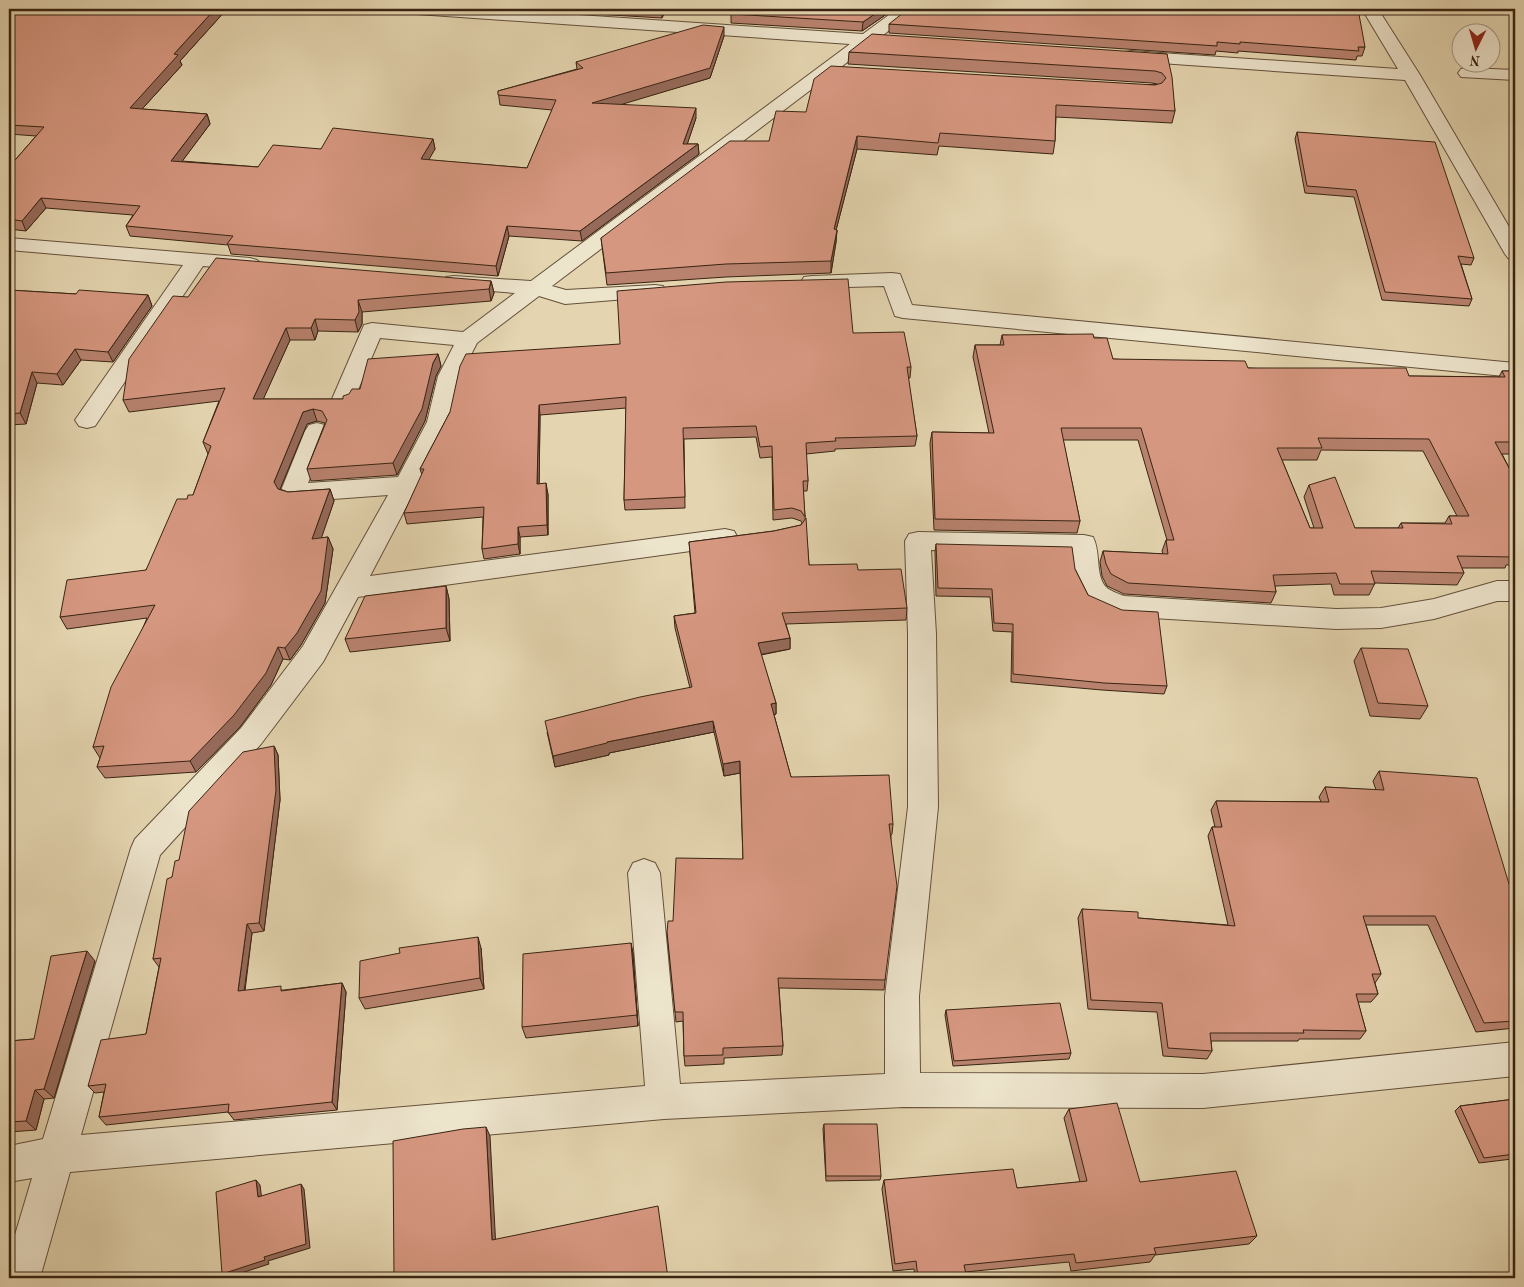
<svg xmlns="http://www.w3.org/2000/svg" width="1524" height="1287" viewBox="0 0 1524 1287" font-family="'Old Standard TT',serif">
	<style>
		.lines { fill: none; stroke-linecap: round; stroke-linejoin: round }
		.minor-casing { stroke: #64503a; stroke-width: 2 }
		.minor { fill: #ede4cc; fill-rule: evenodd }
		.wall { fill: #b8826e; stroke: #392412; fill-rule: evenodd }
		.shaded-wall { fill: #966a5a; stroke: #392412 }
		.building { fill: #d69780; stroke: #392412; fill-rule: evenodd }
	</style>
	<rect width="100%" height="100%" fill="#e4d5b0"/>
	<filter id="stains"><feTurbulence type="fractalNoise" baseFrequency=".004" numOctaves="4"/><feColorMatrix values="0 0 0 0 .2 0 0 0 0 .09 0 0 0 0 .02 0 0 0 .5 -.17"/></filter>
	<radialGradient id="worn" r=".72"><stop offset=".6" stop-color="#630" stop-opacity="0"/><stop offset="1" stop-color="#630" stop-opacity=".3"/></radialGradient>
	<g class="lines">
		<!-- minor casing -->
		<g class="minor-casing">
			<g id="minor">
				<path d="M 409,9 L 488,9 L 863,34 L 897,9 L 915,9 L 881,37 L 883,40 L 880,44 L 870,45 L 552,286 L 566,290 L 655,285 L 663,286 L 666,291 L 663,296 L 565,304 L 539,296 L 477,343 L 460,376 L 451,422 L 370,576 L 725,529 L 734,531 L 738,538 L 734,545 L 358,597 L 323,662 L 261,744 L 160,855 L 81,1135 L 645,1086 L 628,873 L 633,863 L 644,859 L 655,863 L 660,873 L 680,1084 L 885,1074 L 885,996 L 908,807 L 908,634 L 905,541 L 909,534 L 918,532 L 1084,535 L 1093,537 C 1101,552 1095,575 1106,587 C 1110,591 1119,594 1124,596 L 1336,609 L 1381,608 L 1434,599 L 1497,581 L 1515,581 L 1515,601 L 1497,601 L 1434,619 L 1381,628 L 1336,629 L 1120,616 L 1087,601 L 1075,576 L 1072,553 L 931,550 L 936,634 L 938,807 L 919,996 L 920,1073 L 1203,1074 L 1515,1042 L 1515,1076 L 1203,1108 L 903,1107 L 664,1119 L 70,1172 L 40,1278 L 9,1278 L 9,1255 L 32,1178 L 9,1182 L 9,1146 L 43,1139 L 131,848 L 135,839 L 241,728 L 303,646 L 388,495 L 292,502 L 283,499 L 280,493 L 305,431 L 309,425 L 317,423 L 325,425 L 329,431 L 308,483 L 398,477 L 427,422 L 438,376 L 454,345 L 380,338 L 352,404 L 344,407 L 336,404 L 332,399 L 364,325 L 372,323 L 463,332 L 515,293 L 454,288 L 446,287 L 443,282 L 446,277 L 454,276 L 531,281 L 850,44 L 417,14 L 411,13 Z"/>
				<polygon points="1362,9 1378,9 1420,75 1515,237 1515,260 1508,258 1505,254 1405,80 1131,61 1125,60 1122,56 1125,52 1131,51 1398,69"/>
				<polygon points="1467,68 1515,70 1515,80 1461,77 1458,73 1461,69"/>
				<polygon points="9,238 250,258 257,260 261,264 257,268 250,270 203,266 95,426 87,428 79,426 75,420 183,265 9,250"/>
				<polygon points="892,273 900,274 912,305 1515,363 1515,377 903,318 895,316 884,286 812,288 804,287 801,282 804,277 812,276"/>
			</g>
		</g>
		<!-- minor -->
		<use href="#minor" class="minor"/>
	</g>
	<!-- wall -->
	<g class="wall">
		<polygon points="9,9 227,9 180,61 182,65 142,109 207,114 210,124 182,161 258,167 321,149 433,139 435,149 428,160 527,168 552,110 500,105 498,91 577,69 576,62 724,36 710,78 621,104 696,118 687,144 698,144 699,154 582,241 509,236 498,276 231,254 228,245 130,236 126,226 133,215 46,208 26,231 9,229 9,167 36,136 9,134"/>
		<polygon points="544,9 666,9 662,18 544,11"/>
		<polygon points="894,9 862,31 731,23 731,14"/>
		<polygon points="889,24 1365,47 1362,56 1357,56 1356,60 1238,51 1238,53 1216,51 1215,55 889,33"/>
		<polygon points="1515,30 1515,46 1511,40"/>
		<polygon points="849,52 1167,54 1175,111 1172,123 1056,117 1055,141 1053,154 939,146 937,155 857,149 836,230 837,230 836,242 831,273 726,277 607,285 601,238 769,141 806,112 1157,84 1152,83 848,64"/>
		<polygon points="1297,132 1474,258 1471,265 1461,264 1472,299 1469,306 1382,300 1354,197 1305,193 1295,139"/>
		<polygon points="491,281 494,293 491,301 362,312 362,324 358,332 318,331 315,340 290,340 263,399 343,399 360,389 438,354 441,366 436,376 425,421 397,475 311,481 307,469 325,423 317,421 307,424 280,489 288,492 330,489 334,501 321,538 328,537 333,549 325,603 301,645 290,660 283,659 271,685 240,727 196,772 105,778 97,767 100,758 93,747 147,618 67,629 60,617 146,570 187,499 193,495 208,454 203,442 219,401 129,412 123,400 188,297"/>
		<polygon points="9,290 76,294 148,295 152,306 113,362 81,360 63,385 37,383 26,424 9,425"/>
		<polygon points="853,333 911,367 910,378 908,378 917,436 915,446 835,449 835,451 806,454 808,481 807,491 803,491 809,565 858,570 907,608 906,620 786,624 790,638 790,649 761,655 776,703 776,714 774,715 791,777 893,824 892,834 891,835 885,980 884,990 779,988 783,1046 782,1055 724,1058 724,1064 685,1066 684,1056 683,1021 676,1022 667,932 673,921 743,859 740,773 724,776 714,732 609,753 609,755 555,767 547,732 690,688 675,628 674,616 695,613 689,542 774,531 801,525 802,523 801,521 792,518 773,520 772,457 760,458 756,437 684,439 685,508 625,510 624,500 626,408 540,415 539,484 548,494 548,535 520,537 520,554 484,559 482,549 483,517 407,524 404,513 422,475 420,469 450,412"/>
		<path d="M 1002,335 L 1094,338 L 1113,359 L 1248,368 L 1409,376 L 1499,377 L 1502,371 L 1515,371 L 1515,454 L 1502,454 L 1515,479 L 1515,565 L 1506,565 L 1505,568 L 1462,568 L 1464,573 L 1457,585 L 1375,583 L 1369,595 L 1334,595 L 1331,584 L 1275,586 L 1276,592 L 1271,603 L 1124,594 L 1107,586 L 1102,576 L 1100,562 L 1103,551 L 1163,554 L 1162,551 L 1166,540 L 1167,540 L 1138,440 L 1063,440 L 1080,521 L 1077,533 L 934,530 L 930,443 L 932,432 L 989,433 L 973,357 L 975,345 L 1000,345 ZM 1321,450 L 1423,451 L 1457,516 L 1449,516 L 1445,523 L 1401,523 L 1398,528 L 1355,528 L 1309,485 L 1304,497 L 1314,528 L 1310,528 L 1282,460 L 1317,460 Z"/>
		<polygon points="936,544 1075,569 1088,595 1167,686 1164,694 1102,690 1011,682 1012,632 993,631 990,597 936,596 935,552"/>
		<polygon points="446,586 449,599 450,641 350,652 345,639"/>
		<polygon points="1361,648 1428,706 1420,719 1370,716 1354,661"/>
		<polygon points="274,746 278,755 280,800 264,931 252,933 245,991 284,990 342,983 346,992 337,1110 234,1120 228,1112 106,1125 99,1117 104,1092 95,1093 88,1086 146,1034 159,967 153,959 172,877 179,860"/>
		<polygon points="1379,771 1509,884 1515,885 1515,1028 1476,1032 1428,925 1366,925 1381,974 1375,983 1378,994 1371,1002 1358,1002 1366,1031 1360,1039 1299,1039 1298,1041 1211,1041 1212,1051 1207,1059 1163,1056 1157,1012 1088,1009 1078,918 1082,909 1138,918 1228,925 1208,836 1212,827 1215,827 1211,810 1216,801 1321,802 1319,797 1325,787 1376,790 1373,781"/>
		<polygon points="631,943 633,954 638,1026 526,1038 522,1027"/>
		<polygon points="481,948 484,989 365,1009 359,998 400,953"/>
		<polygon points="95,961 54,1098 44,1099 36,1130 9,1132 9,1041 34,1039"/>
		<polygon points="946,1010 1071,1053 1069,1059 953,1066 945,1015"/>
		<polygon points="1515,1099 1515,1166 1512,1159 1479,1163 1455,1111 1460,1106"/>
		<polygon points="1069,1109 1140,1182 1257,1236 1249,1244 1155,1255 1150,1262 1071,1271 1069,1262 965,1272 966,1274 964,1278 915,1278 914,1269 893,1271 882,1189 884,1180 1017,1188 1080,1182 1064,1118"/>
		<polygon points="824,1124 881,1176 880,1180 826,1181 823,1129"/>
	</g>
	<!-- shaded-wall -->
	<g class="shaded-wall">
		<polygon points="215,9 227,9 180,61 182,65 134,118 130,108 174,54"/>
		<polygon points="662,9 666,9 662,18"/>
		<polygon points="882,9 894,9 862,31 863,22"/>
		<polygon points="724,27 724,36 710,78 593,113 592,103"/>
		<polygon points="696,108 696,118 684,154 683,144"/>
		<polygon points="207,114 210,124 175,171 171,161"/>
		<polygon points="857,136 857,149 833,242 834,229"/>
		<polygon points="433,139 435,149 423,170 421,159"/>
		<polygon points="698,144 699,154 582,241 580,231"/>
		<polygon points="41,198 46,208 26,231 22,221"/>
		<polygon points="507,226 509,236 498,276 496,266"/>
		<polygon points="837,230 836,242 831,273 831,261"/>
		<polygon points="491,281 494,293 491,301 489,289"/>
		<polygon points="148,295 152,306 113,362 108,352"/>
		<polygon points="358,300 362,312 362,324 358,332 355,320"/>
		<polygon points="315,319 318,331 315,340 311,328"/>
		<polygon points="286,328 290,340 258,411 253,399"/>
		<polygon points="75,349 81,360 63,385 57,374"/>
		<polygon points="438,354 441,366 436,376 425,421 397,475 393,463 433,363"/>
		<polygon points="32,372 37,383 26,424 20,413"/>
		<polygon points="539,405 540,415 539,494 537,484"/>
		<polygon points="313,409 317,421 307,424 278,494 274,482 303,412"/>
		<polygon points="546,483 548,494 548,535 547,525"/>
		<polygon points="330,489 334,501 317,551 312,539"/>
		<polygon points="518,527 520,537 520,554 518,544"/>
		<polygon points="328,537 333,549 325,603 301,645 290,660 285,648"/>
		<polygon points="446,586 449,599 450,641 446,628"/>
		<polygon points="790,638 790,649 758,655 758,643"/>
		<polygon points="278,647 283,659 271,685 240,727 196,772 190,761"/>
		<polygon points="776,703 776,714 771,715 771,704"/>
		<polygon points="713,721 714,732 609,753 609,755 555,767 553,756 607,742"/>
		<polygon points="274,746 278,755 280,800 264,931 259,923"/>
		<polygon points="740,761 740,773 724,776 723,764"/>
		<polygon points="247,924 252,933 243,999 238,991"/>
		<polygon points="478,937 481,948 484,989 480,978"/>
		<polygon points="631,943 633,954 638,1026 637,1015"/>
		<polygon points="87,951 95,961 54,1098 44,1089"/>
		<polygon points="342,983 346,992 337,1110 332,1102"/>
		<polygon points="35,1090 44,1099 36,1130 26,1121"/>
		<polygon points="486,1127 490,1136 496,1249 492,1240"/>
		<polygon points="256,1180 260,1185 262,1201 258,1197"/>
		<polygon points="301,1184 304,1189 310,1248 268,1261 269,1264 226,1278 222,1274 264,1257"/>
	</g>
	<!-- building -->
	<g class="building">
		<polygon points="9,9 215,9 174,54 178,55 130,108 207,114 171,161 258,167 273,145 321,149 333,128 433,139 421,159 527,168 556,100 498,95 498,91 583,68 576,62 703,25 724,27 710,68 592,103 696,108 683,144 698,144 580,231 507,226 496,266 227,244 233,236 126,226 140,206 41,198 22,221 9,219 9,167 44,127 9,125"/>
		<polygon points="733,9 882,9 863,22 731,14"/>
		<polygon points="908,9 1358,9 1365,47 1358,47 1359,51 1240,42 1240,44 1217,42 1217,46 889,24"/>
		<polygon points="872,34 1167,54 1172,77 1175,111 1056,105 1055,141 940,133 938,143 857,136 834,229 837,230 831,261 726,264 606,273 601,238 730,141 769,141 776,111 806,112 814,79 831,66 1155,85 1162,83 1166,78 1162,73 1155,71 849,52"/>
		<polygon points="1297,132 1435,142 1474,258 1458,256 1472,299 1385,292 1356,190 1307,186"/>
		<polygon points="216,258 491,281 489,289 358,300 359,312 355,320 315,319 311,328 286,328 253,399 343,399 343,396 349,394 352,389 360,389 368,359 438,354 433,363 422,409 393,463 307,469 327,420 322,411 313,409 303,412 274,482 278,489 288,492 330,489 312,539 328,537 321,591 297,633 285,648 278,647 266,673 234,715 190,761 97,767 104,746 93,747 111,687 155,605 60,617 67,580 146,570 177,499 187,499 188,495 193,495 211,446 203,442 225,388 123,400 129,359 173,296 188,297"/>
		<polygon points="848,279 853,333 904,332 911,367 907,367 917,436 835,438 836,441 806,443 808,481 803,481 805,517 801,511 792,508 774,510 772,446 760,447 756,426 683,428 685,497 624,500 626,397 539,405 537,484 546,483 547,525 518,527 518,544 482,549 484,507 404,513 424,469 420,469 450,412 460,366 466,354 620,344 617,291 726,282"/>
		<polygon points="9,290 76,294 79,290 148,295 108,352 75,349 57,374 32,372 20,413 9,414"/>
		<path d="M 1093,334 L 1094,338 L 1107,338 L 1113,359 L 1245,361 L 1248,368 L 1406,368 L 1409,376 L 1505,377 L 1502,371 L 1515,371 L 1515,442 L 1495,442 L 1515,479 L 1515,553 L 1510,553 L 1512,557 L 1457,556 L 1464,573 L 1371,571 L 1375,584 L 1340,584 L 1336,573 L 1273,575 L 1276,592 L 1128,583 L 1111,574 L 1106,564 L 1103,551 L 1168,554 L 1166,540 L 1174,540 L 1141,428 L 1061,428 L 1080,521 L 935,519 L 932,432 L 994,433 L 975,345 L 1004,345 L 1002,335 ZM 1318,438 L 1429,439 L 1469,516 L 1449,516 L 1452,524 L 1401,523 L 1403,528 L 1355,528 L 1335,477 L 1309,485 L 1323,528 L 1310,528 L 1277,448 L 1322,448 Z"/>
		<polygon points="806,518 809,565 857,564 858,570 901,569 907,608 782,613 790,638 758,643 776,703 771,704 791,777 889,775 893,824 889,824 897,886 885,980 778,978 783,1046 723,1048 723,1055 684,1056 683,1012 675,1012 667,932 668,921 673,921 676,858 743,859 740,761 723,764 713,721 607,742 607,743 553,756 545,721 640,697 692,687 674,616 696,613 689,542 774,531 801,525"/>
		<polygon points="936,544 1072,547 1075,569 1088,595 1122,610 1158,612 1167,686 1104,683 1013,674 1013,624 994,623 992,589 938,588"/>
		<polygon points="446,586 446,628 345,639 365,596"/>
		<polygon points="1361,648 1408,649 1428,706 1378,703"/>
		<polygon points="274,746 276,790 259,923 247,924 238,991 281,986 281,991 342,983 332,1102 228,1113 229,1104 99,1117 106,1084 88,1086 101,1040 146,1034 161,958 153,959 167,879 172,877 175,861 179,860 189,811 243,752"/>
		<polygon points="1379,771 1477,778 1509,884 1515,885 1515,1021 1484,1023 1435,916 1363,916 1381,974 1372,974 1378,994 1356,994 1366,1031 1303,1030 1304,1033 1210,1033 1212,1051 1168,1048 1162,1003 1091,1000 1082,909 1138,912 1138,918 1235,926 1212,827 1222,827 1216,801 1329,802 1325,787 1384,790"/>
		<polygon points="478,937 480,978 359,998 360,961 400,953 399,948"/>
		<polygon points="631,943 637,1015 522,1027 523,954"/>
		<polygon points="87,951 44,1089 35,1090 26,1121 9,1122 9,1041 34,1039 51,956"/>
		<polygon points="1060,1003 1071,1053 954,1061 946,1010"/>
		<polygon points="1515,1099 1515,1154 1484,1158 1460,1106"/>
		<polygon points="1117,1103 1140,1182 1236,1171 1257,1236 1154,1248 1156,1254 1076,1263 1074,1254 964,1265 966,1274 930,1278 918,1278 916,1261 895,1264 884,1180 1013,1169 1017,1188 1087,1181 1069,1109"/>
		<polygon points="824,1124 877,1124 881,1176 826,1176"/>
		<polygon points="486,1127 492,1240 658,1206 668,1278 394,1278 393,1141 463,1129"/>
		<polygon points="256,1180 258,1197 301,1184 306,1244 264,1257 265,1260 222,1274 216,1192"/>
	</g>
	<!-- margin -->
	<rect width="1524" height="1287" fill="none" stroke="#e4d5b0" stroke-width="30"/>
	<rect x="10" y="10" width="1504" height="1267" fill="none" stroke="#392412" stroke-width="2.5"/>
	<rect x="15" y="15" width="1494" height="1257" fill="none" stroke="#392412"/>
	<!-- north arrow -->
	<g transform="translate(1476 48) rotate(185)"><circle r="24" fill="#ede4cc" stroke="#a59782"/>
	<path d="M0-4L9 19L0 12L-9 19Z" fill="#8f2418"/>
	<text y="-8" font-size="14" font-weight="bold" text-anchor="middle" fill="#392412">N</text>
	</g>
	<rect width="100%" height="100%" filter="url(#stains)"/>
	<rect width="100%" height="100%" fill="url(#worn)"/>
</svg>
